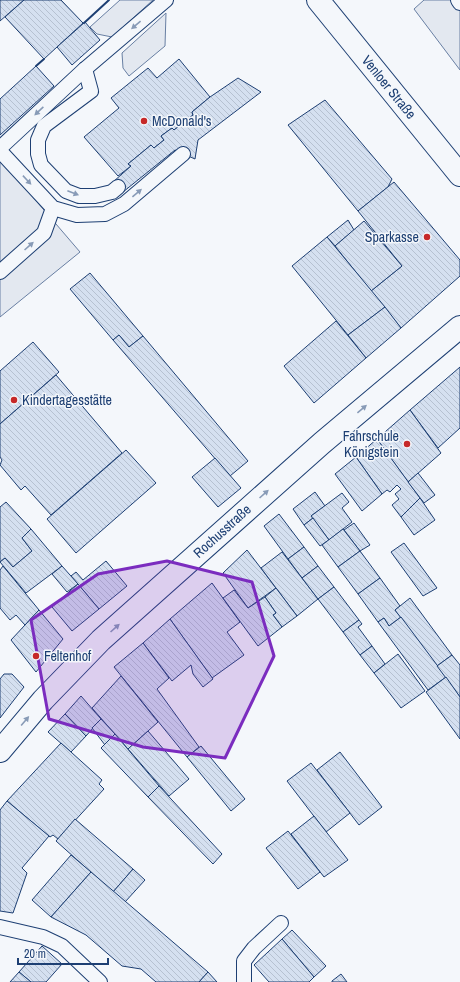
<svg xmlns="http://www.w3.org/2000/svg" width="460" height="982" viewBox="0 0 460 982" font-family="'Archivo Narrow',sans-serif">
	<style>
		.parking { fill: #e3e8f0; stroke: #687fa3 }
		.building { fill: url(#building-back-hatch); stroke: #1d3f73 }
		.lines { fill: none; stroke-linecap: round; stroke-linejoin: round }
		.service-casing { stroke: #1d3f73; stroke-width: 16 }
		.minor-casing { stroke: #1d3f73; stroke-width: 24 }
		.secondary-casing { stroke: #1d3f73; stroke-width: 24 }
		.service { stroke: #f4f7fb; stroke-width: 14 }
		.minor { stroke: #f4f7fb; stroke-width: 22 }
		.secondary { stroke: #f4f7fb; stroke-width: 22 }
		.wall { stroke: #1d3f73; stroke-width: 2 }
		.oneway { fill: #889bb7 }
		.marked { fill: #7b2cbf; fill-opacity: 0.2; stroke: #7b2cbf; stroke-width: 3; stroke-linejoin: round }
		.poi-dot { fill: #c62828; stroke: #f4f7fb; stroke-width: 1.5 }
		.labels { text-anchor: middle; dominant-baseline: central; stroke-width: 3; stroke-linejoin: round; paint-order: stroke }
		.street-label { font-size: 14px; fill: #1d3f73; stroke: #f4f7fb }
		.poi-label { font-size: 14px; fill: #1d3f73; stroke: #f4f7fb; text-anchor: start }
	</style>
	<defs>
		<pattern id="building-back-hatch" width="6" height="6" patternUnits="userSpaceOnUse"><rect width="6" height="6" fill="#d5e0f0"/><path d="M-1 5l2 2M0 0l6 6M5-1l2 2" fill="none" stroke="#b6c1d1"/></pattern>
	</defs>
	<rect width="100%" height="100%" fill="#f4f7fb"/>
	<!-- parking -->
	<g class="parking">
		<polygon points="120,0 153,0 112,37 97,34 90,27"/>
		<polygon points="424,0 460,0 460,70 414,9"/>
		<polygon points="166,13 165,46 129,76 123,68 122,53"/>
		<polygon points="2,161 80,252 0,317 0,163"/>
	</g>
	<!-- building -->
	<g class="building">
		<polygon points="0,0 24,0 0,21"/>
		<polygon points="24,0 61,0 83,23 44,59 5,17"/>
		<polygon points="85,22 100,40 72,65 57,47"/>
		<polygon points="179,59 210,97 192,112 193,115 174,130 172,128 161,136 164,140 154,148 151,145 128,164 131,166 118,176 84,137 119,108 111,98 148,68 157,78"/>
		<polygon points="36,66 54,86 0,135 0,99"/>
		<polygon points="238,78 261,92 198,140 195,159 175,150 123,192 113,182 131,166 128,164 151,145 154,148 164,140 161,136 172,128 174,130 193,115 192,112 210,97"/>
		<polygon points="325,100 392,179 388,187 358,211 288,125"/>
		<polygon points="394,182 460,260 460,276 401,328 371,291 402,266 358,211"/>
		<polygon points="348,220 354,230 335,246 327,237"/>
		<polygon points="364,221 402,266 371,291 335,246"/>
		<polygon points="327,237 385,307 348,335 292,266"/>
		<polygon points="90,273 143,336 129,347 119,335 113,340 70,289"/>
		<polygon points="385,307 401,328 366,358 348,335"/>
		<polygon points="336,321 366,358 314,403 284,366"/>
		<polygon points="119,335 129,347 143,336 248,461 230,476 113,340"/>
		<polygon points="33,342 59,372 0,424 0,371"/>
		<polygon points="460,367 460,428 438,448 410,410"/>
		<polygon points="56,375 122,453 51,515 25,486 21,490 0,465 2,460 0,457 0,424"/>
		<polygon points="410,410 441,453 408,482 377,439"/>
		<polygon points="377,439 420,498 401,517 392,505 399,499 395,494 401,489 397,485 390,492 387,490 382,494 356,457"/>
		<polygon points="126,450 156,483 76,553 47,519"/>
		<polygon points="356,457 382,494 362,511 335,474"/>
		<polygon points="215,458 241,488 218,507 192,477"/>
		<polygon points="418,473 435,495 424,503 408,482"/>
		<polygon points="315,492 325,506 311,516 313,518 304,525 293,509"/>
		<polygon points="342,493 349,502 342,508 352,522 329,540 311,516"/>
		<polygon points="420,498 435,520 414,535 401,517"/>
		<polygon points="6,502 31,529 22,538 32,551 13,567 5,558 0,562 0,507"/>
		<polygon points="279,514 304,547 288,559 264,526"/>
		<polygon points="313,518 329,540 320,546 304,525"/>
		<polygon points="354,523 370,545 360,551 344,530"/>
		<polygon points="31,529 62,566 26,593 0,562 5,558 13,567 32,551 22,538"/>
		<polygon points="343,529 360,551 338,567 322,545"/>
		<polygon points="404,543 437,588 423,596 391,552"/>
		<polygon points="304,547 318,566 302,578 288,559"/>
		<polygon points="247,550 276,588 248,608 223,573"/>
		<polygon points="360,551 380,578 358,594 338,567"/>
		<polygon points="282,552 318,599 297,616 261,568"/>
		<polygon points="106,561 127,586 99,609 71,576 76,572 83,580"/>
		<polygon points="3,566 39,610 25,625 16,615 10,620 0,608 0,570"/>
		<polygon points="62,566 78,584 67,592 52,574"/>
		<polygon points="318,566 334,587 318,599 302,578"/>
		<polygon points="380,578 400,606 395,610 401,617 389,626 384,618 378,622 358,594"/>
		<polygon points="212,583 240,622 227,632 244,655 212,678 170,619"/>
		<polygon points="78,584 99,609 72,631 52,607"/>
		<polygon points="334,587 359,620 343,632 318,599"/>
		<polygon points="276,588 297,616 282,627 273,615 276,613 265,597"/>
		<polygon points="234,590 248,608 265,597 276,613 273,615 282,627 258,646 223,598"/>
		<polygon points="410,598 452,655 437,666 395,610"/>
		<polygon points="39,610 63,639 36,672 11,640"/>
		<polygon points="401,617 446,677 428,690 378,622 384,618 389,626"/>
		<polygon points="170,619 213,679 203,687 193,674 191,665 172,681 143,643"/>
		<polygon points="359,620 362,624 358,627 372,646 360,655 343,632"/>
		<polygon points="143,643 169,678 157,689 199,747 187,757 114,667"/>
		<polygon points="372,646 385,664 374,673 360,655"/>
		<polygon points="398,654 425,691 401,708 374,673"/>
		<polygon points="452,655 460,665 460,697 437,666"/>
		<polygon points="4,674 12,674 24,687 0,718 0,679"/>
		<polygon points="121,676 158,722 128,749 92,708"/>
		<polygon points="446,677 460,697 460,739 426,692"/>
		<polygon points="81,696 101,719 86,736 65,714"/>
		<polygon points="65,714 86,736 71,752 48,732"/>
		<polygon points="101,719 115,734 105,745 92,728"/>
		<polygon points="148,731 189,779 169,796 128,749"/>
		<polygon points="115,734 159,786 148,797 101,748"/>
		<polygon points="61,743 102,780 99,784 104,789 58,839 53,835 50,837 7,801"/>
		<polygon points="201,746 245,799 231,811 187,757"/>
		<polygon points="340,752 382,807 359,825 317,770"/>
		<polygon points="311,763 350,813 326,832 287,781"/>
		<polygon points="159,786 222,854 213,864 148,797"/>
		<polygon points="7,801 49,836 22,868 27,873 13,913 0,911 0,810"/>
		<polygon points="314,816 348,860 324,877 291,834"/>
		<polygon points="75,819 133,869 113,892 56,841"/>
		<polygon points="288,831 320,872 298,889 266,848"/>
		<polygon points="71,855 91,872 51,917 32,900"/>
		<polygon points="133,869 145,880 125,902 113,892"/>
		<polygon points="91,872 208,972 199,982 156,982 141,969 122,966 86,935 51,917"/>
		<polygon points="292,930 326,966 314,977 282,939"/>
		<polygon points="282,939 314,977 309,982 269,982 254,965"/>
		<polygon points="42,946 62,964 46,982 31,982 19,972"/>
		<polygon points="19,972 31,982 10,982"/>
		<polygon points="208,972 217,982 199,982"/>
		<polygon points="341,974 347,982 332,982 332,981"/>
	</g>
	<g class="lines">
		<!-- service casing -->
		<g class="service-casing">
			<g id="service">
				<polyline points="458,0 460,3"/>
				<polyline points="85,69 91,91 44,126 38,140 38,154 41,165 66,191 79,196 95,196 112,192 118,187"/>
				<polyline points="0,148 85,69 166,0"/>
				<polyline points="0,151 53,208 77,215 105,214 124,204 183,154"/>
				<polyline points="0,272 44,233 53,208"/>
				<polyline points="0,927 43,937 62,946 100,982"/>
				<polyline points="244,982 244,961 254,948 281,923"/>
			</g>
		</g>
		<!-- minor casing -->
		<g class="minor-casing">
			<polyline id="minor" points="0,751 43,700 101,640 322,443 460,327"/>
		</g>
		<!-- secondary casing -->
		<g class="secondary-casing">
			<polyline id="secondary" points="318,0 460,175"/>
		</g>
		<!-- service -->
		<use href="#service" class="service"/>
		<!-- minor -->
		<use href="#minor" class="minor"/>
		<!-- secondary -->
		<use href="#secondary" class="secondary"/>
		<!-- wall -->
		<g class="wall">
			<polyline points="84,23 109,0"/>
			<polyline points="36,66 44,59"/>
		</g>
	</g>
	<!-- one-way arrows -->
	<defs><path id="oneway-solid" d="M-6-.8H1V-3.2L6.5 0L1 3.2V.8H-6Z"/></defs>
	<g class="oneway">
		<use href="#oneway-solid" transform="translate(136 25) rotate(140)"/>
		<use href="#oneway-solid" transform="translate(39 111) rotate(137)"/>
		<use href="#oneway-solid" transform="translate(27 180) rotate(47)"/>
		<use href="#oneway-solid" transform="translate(73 193) rotate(21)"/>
		<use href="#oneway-solid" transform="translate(137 193) rotate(-40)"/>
		<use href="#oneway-solid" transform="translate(29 246) rotate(-42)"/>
		<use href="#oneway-solid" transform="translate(362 409) rotate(-40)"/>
		<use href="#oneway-solid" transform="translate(264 494) rotate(-42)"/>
		<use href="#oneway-solid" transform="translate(115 628) rotate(-42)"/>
		<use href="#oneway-solid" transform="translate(25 721) rotate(-50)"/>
	</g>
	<!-- marked area -->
	<path class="marked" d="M 167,561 L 252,582 L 274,656 L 225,758 L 143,747 L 49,719 L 31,620 L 98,574 Z"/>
	<!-- markers -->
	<g class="poi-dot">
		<circle cx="144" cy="121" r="4"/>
		<circle cx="427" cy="237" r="4"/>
		<circle cx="14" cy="400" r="4"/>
		<circle cx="407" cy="444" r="4"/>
		<circle cx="36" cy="656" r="4"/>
	</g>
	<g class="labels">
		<!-- street labels -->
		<g class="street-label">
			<text transform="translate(389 87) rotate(51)">Venloer Straße</text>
			<text transform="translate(222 531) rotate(-42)">Rochusstraße</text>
		</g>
		<!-- poi labels -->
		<g class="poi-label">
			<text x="152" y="121">McDonald's</text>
			<text x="419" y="237" text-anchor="end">Sparkasse</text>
			<text x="22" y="400">Kindertagesstätte</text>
			<text x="399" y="436" text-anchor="end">Fahrschule<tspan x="399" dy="16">Königstein</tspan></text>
			<text x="44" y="656">Feltenhof</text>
		</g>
	</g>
	<!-- scale -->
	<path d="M18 958v6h90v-6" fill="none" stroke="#1d3f73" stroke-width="2"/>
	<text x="24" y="958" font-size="12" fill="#1d3f73" stroke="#f4f7fb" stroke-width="3" paint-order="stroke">20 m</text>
</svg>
